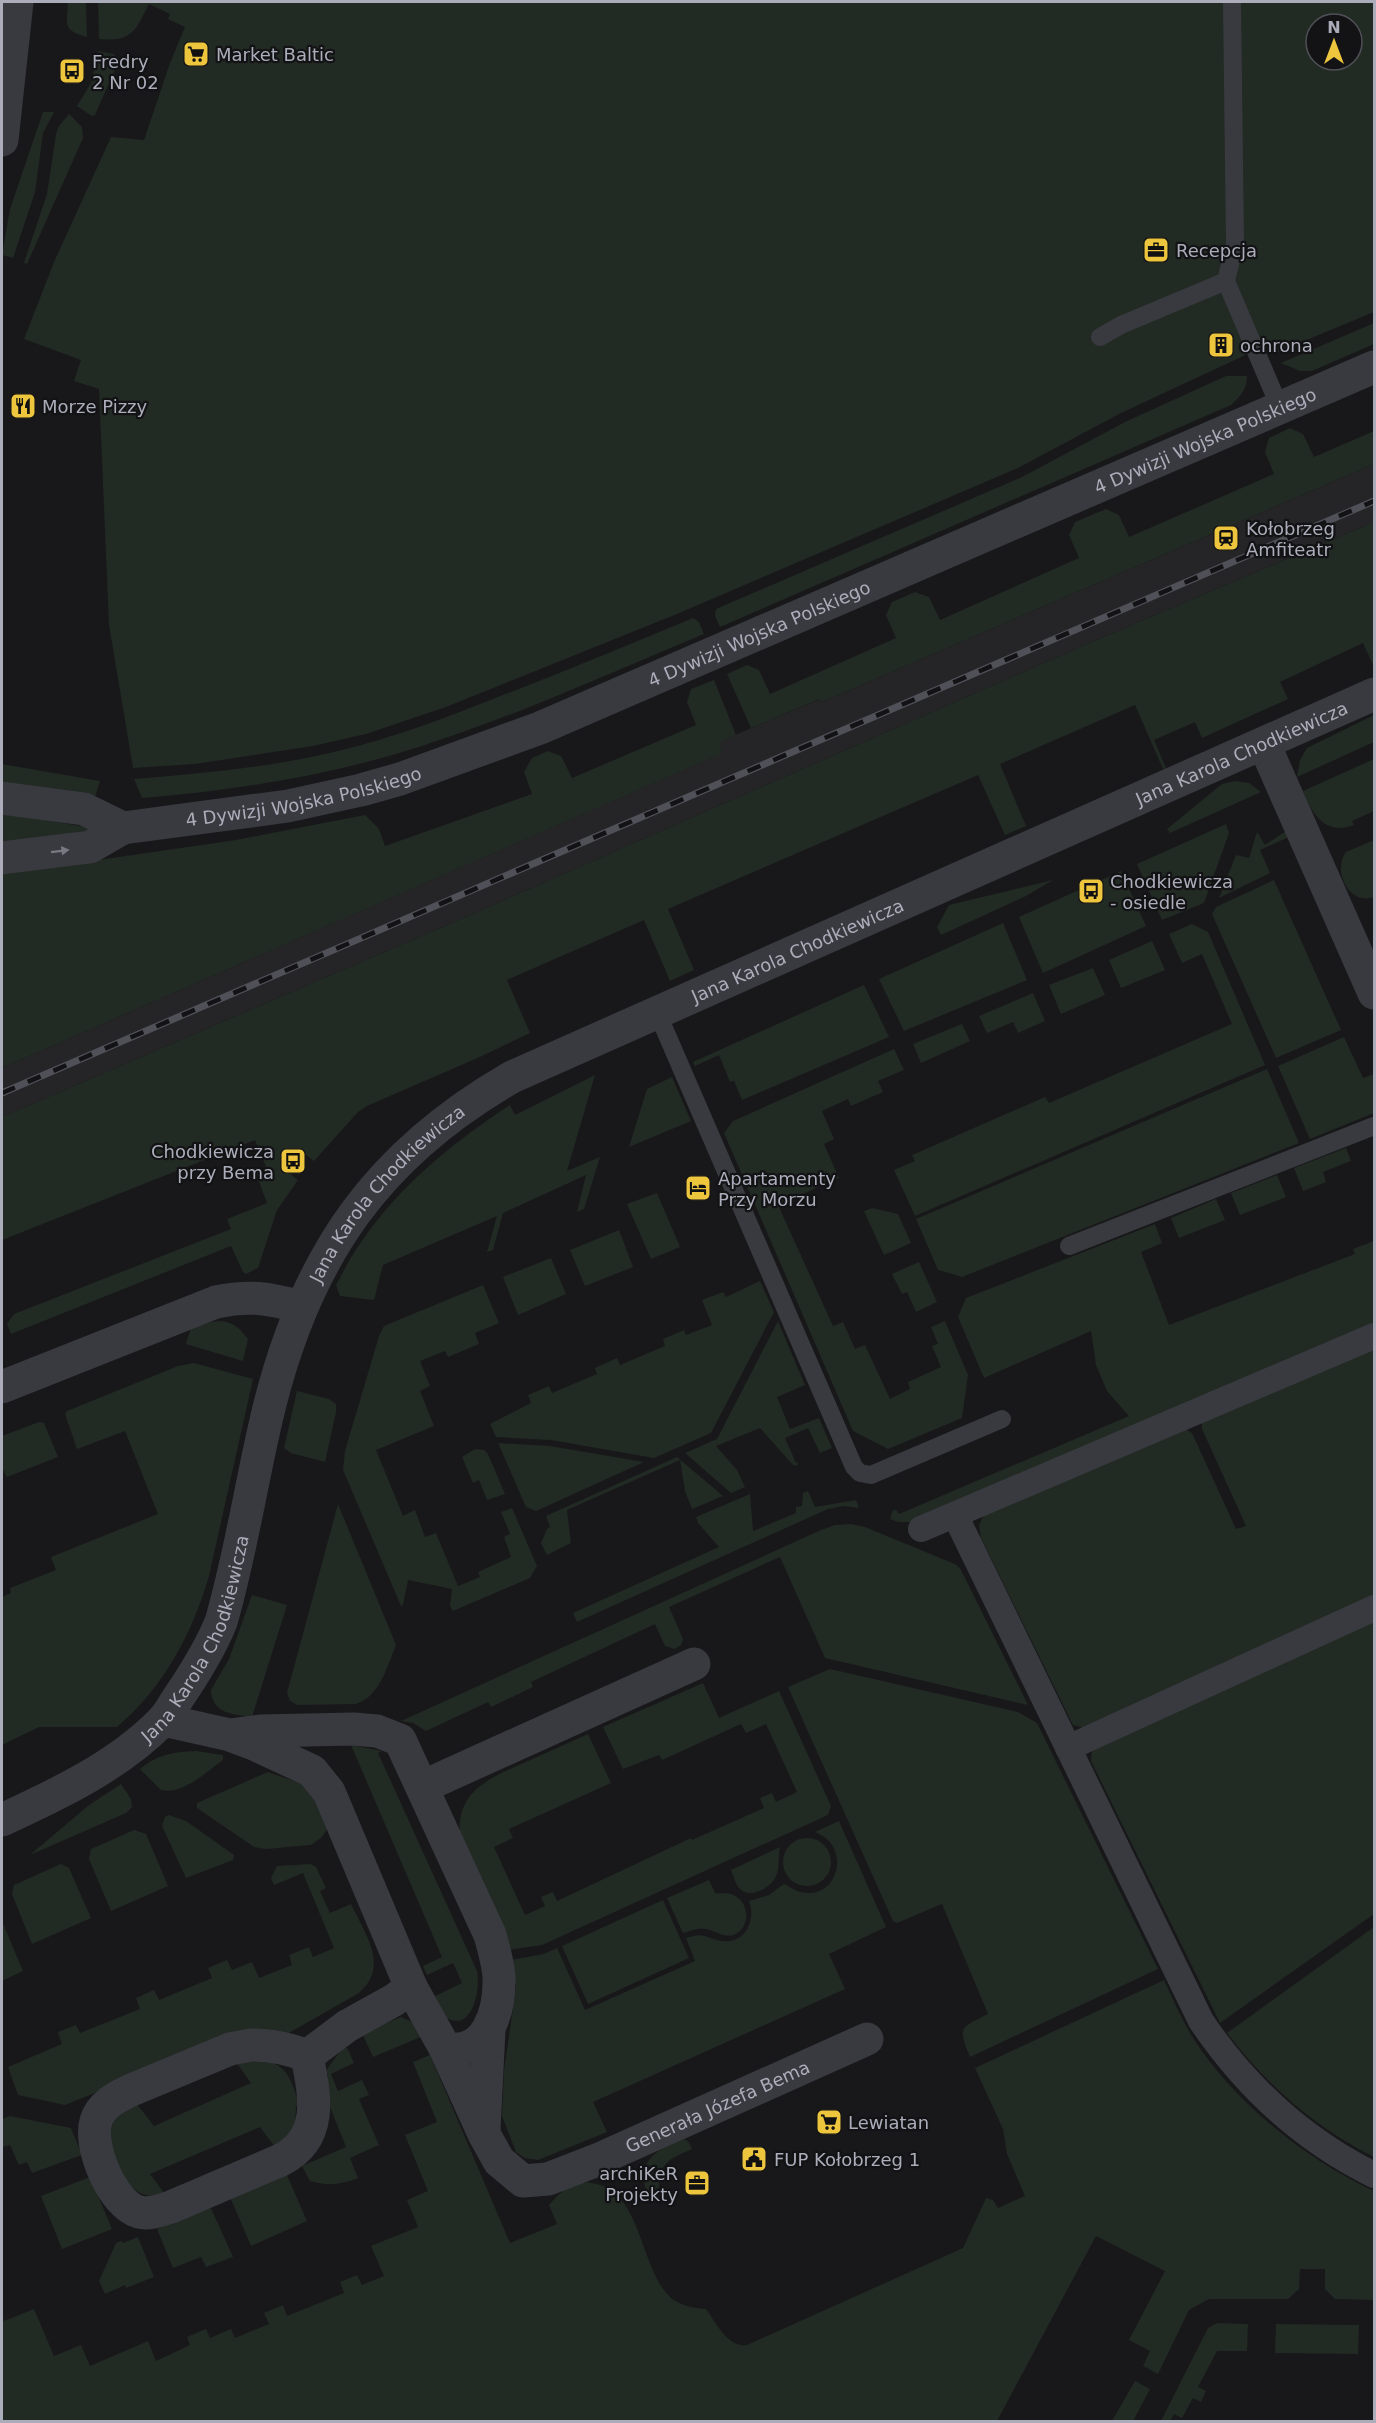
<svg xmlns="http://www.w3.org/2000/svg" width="1376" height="2423" viewBox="0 0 1376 2423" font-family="'DejaVu Sans',sans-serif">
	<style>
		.built { fill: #252427 }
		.green { fill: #222a24; fill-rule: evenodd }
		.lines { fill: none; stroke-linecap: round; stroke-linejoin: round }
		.service { stroke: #393a3f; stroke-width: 18 }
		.pedestrian { stroke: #393a3f; stroke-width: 26 }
		.minor { stroke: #393a3f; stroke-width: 33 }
		.tertiary { stroke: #393a3f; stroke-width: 33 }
		.rail-casing { stroke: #505158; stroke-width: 7 }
		.rail { stroke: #131315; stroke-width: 4.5; stroke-dasharray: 14; stroke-linecap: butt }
		.oneway { fill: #787a83 }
		.labels { text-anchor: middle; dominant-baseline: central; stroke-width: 4.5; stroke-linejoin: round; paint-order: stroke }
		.poi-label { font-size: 18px; fill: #abaeba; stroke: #131315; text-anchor: start }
		.street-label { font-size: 18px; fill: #abaeba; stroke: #131315 }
	</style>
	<rect width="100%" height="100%" fill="#18181a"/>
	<!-- built -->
	<polygon class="built" points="1374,464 1374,522 1087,644 470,915 2,1117 2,1068 722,753 718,743 751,728 821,699 822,702"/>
	<!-- green -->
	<g class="green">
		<path d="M 68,2 L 86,2 L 87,37 C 62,30 67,25 68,2 Z"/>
		<path d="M 98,2 L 1374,2 L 1374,312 L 1273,354 L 1267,345 L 1121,413 L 1018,468 L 677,614 L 446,707 L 366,734 L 313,746 L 195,764 L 133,768 L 109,625 L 99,389 L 74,381 L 81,360 L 24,339 L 54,262 L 111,137 L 144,140 L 170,63 L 185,27 L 168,19 L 170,14 L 149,4 C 135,31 133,42 99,39 ZM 1316,24 L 1352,24 L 1352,60 L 1316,60 Z"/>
		<polygon points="98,51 114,54 118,63 95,115 92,116 77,106 91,83"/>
		<polygon points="43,112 54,112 43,133 35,192 13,258 2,255 10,209"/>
		<polygon points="69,114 82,127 83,138 27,264 24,263 47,194 56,134 59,126"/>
		<polygon points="1374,323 1374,344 1312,371 1300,371 1281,363"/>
		<path d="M 1226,376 L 1247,376 C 1247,389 1241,396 1231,405 L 720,627 L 715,616 L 716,609 L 1022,477 L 1125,422 Z"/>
		<polygon points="1290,428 1303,434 1314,457 1374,431 1374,464 822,702 820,699 751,728 727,674 747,665 759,670 770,694 896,638 886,615 892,602 915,592 929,597 940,620 1079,558 1069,535 1075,522 1106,509 1119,515 1129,537 1274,474 1265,452 1269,438"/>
		<polygon points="1374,522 1374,667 1363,643 1280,682 1288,699 1202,738 1195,722 1154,740 1166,768 1163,769 1135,705 1000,764 1026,826 1005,835 978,775 668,909 694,970 670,981 644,920 507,980 530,1033 482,1056 367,1106 358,1112 314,1161 305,1154 289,1173 298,1180 277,1210 258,1268 246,1274 243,1272 231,1246 11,1334 7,1324 14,1314 231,1229 227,1219 267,1203 256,1174 267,1169 255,1140 2,1240 2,1117 470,915 1087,644"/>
		<path d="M 693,618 L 699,622 L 704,634 C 600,677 497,725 389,756 C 308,779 225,791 142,798 L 134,779 C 204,773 275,767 342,750 C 396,737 447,717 498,697 C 563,672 628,645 693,618 Z"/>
		<polygon points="714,680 736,735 719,743 723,753 2,1068 2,874 236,840 365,815 379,829 385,846 532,794 524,772 532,758 548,751 561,756 572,778 696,725 687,702 691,689"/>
		<polygon points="1374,715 1374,742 1297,777 1300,760 1307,748"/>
		<path d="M 1374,759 L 1374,811 L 1352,821 L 1354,825 C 1325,836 1312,814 1303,791 Z"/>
		<polygon points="2,764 100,781 95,797 2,783"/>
		<polygon points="1235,781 1249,783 1261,792 1170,833 1167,829 1222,784"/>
		<polygon points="2,813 87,827 89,828 87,831 2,843"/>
		<polygon points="1226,824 1229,833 1204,903 1162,920 1137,864"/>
		<polygon points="1286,831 1289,837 1260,850 1270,873 1219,898 1236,855 1249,858 1257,832 1265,845"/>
		<path d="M 1374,840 L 1374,897 C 1349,906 1332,871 1346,852 Z"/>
		<polygon points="1121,871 1146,926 1043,973 1019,917"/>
		<polygon points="1053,880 1026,896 941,935 937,927 949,905"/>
		<polygon points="1274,880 1341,1030 1276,1058 1212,914 1216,907"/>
		<polygon points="1003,923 1027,980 904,1031 879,979"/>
		<polygon points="1192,924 1208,932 1265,1065 915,1216 894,1170 915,1161 912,1155 1045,1097 1049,1103 1232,1024 1202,954 1182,963 1169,934"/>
		<polygon points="1152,941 1165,970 1121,988 1109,960"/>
		<polygon points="1093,968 1105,995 1061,1014 1049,985"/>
		<polygon points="864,985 889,1037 742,1100 734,1081 730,1082 719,1055 695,1066 693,1062"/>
		<polygon points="1033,993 1045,1021 1018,1033 1013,1022 987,1033 979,1016"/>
		<polygon points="962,1024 970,1041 921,1063 913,1044"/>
		<polygon points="1344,1037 1363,1078 1374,1074 1374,1113 1310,1139 1278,1066"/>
		<polygon points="894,1049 904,1070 878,1081 883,1092 851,1106 848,1099 822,1111 834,1139 824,1144 839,1178 778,1205 833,1326 843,1322 855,1349 865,1345 890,1399 910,1389 908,1382 941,1367 932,1346 938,1344 931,1327 945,1321 968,1375 962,1418 888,1449 853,1431 724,1133 733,1121"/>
		<polygon points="1267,1069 1299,1143 962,1277 938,1270 916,1219"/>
		<path d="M 595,1075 L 567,1171 L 600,1157 L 584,1209 L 577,1212 L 586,1175 L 503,1213 L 493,1250 L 487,1252 L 497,1216 L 383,1265 L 374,1300 L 340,1296 L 336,1285 C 342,1275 347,1263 354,1253 C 393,1191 449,1145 510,1105 L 515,1115 Z"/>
		<polygon points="672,1077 691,1121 629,1147 647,1089"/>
		<polygon points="1346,1148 1351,1161 1323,1172 1326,1182 1303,1191 1294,1168"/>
		<polygon points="1277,1175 1286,1197 1240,1215 1231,1193"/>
		<polygon points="657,1193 680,1247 651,1259 627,1204"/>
		<polygon points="1216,1199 1225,1220 1179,1238 1171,1218"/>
		<polygon points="872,1208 898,1214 911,1243 884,1255 864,1211"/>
		<polygon points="1155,1224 1162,1243 1141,1252 1169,1325 1355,1254 1353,1249 1374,1241 1374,1324 915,1522 898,1522 890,1519 893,1510 896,1510 899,1514 1129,1416 1107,1391 1096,1365 1091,1331 984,1378 958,1317 966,1298"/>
		<polygon points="619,1230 633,1267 585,1286 570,1250"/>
		<polygon points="551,1258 566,1294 518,1315 503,1277"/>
		<polygon points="919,1262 937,1302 916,1312 907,1292 902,1294 892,1274"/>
		<polygon points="760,1281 774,1312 711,1433 654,1458 551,1440 496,1437 490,1424 531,1403 528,1395 549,1386 552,1393 597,1374 595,1368 617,1358 620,1365 665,1346 663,1339 684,1330 686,1335 712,1325 702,1300 723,1292 726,1297"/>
		<polygon points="483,1285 499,1323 475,1333 479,1344 448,1357 445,1351 420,1361 430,1386 420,1391 434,1426 376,1450 403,1516 415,1510 425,1537 436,1533 458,1586 480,1577 478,1572 511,1557 504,1537 510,1534 501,1512 512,1508 537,1566 530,1578 453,1611 450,1606 452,1589 408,1580 403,1605 401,1606 343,1470 345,1451 379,1336 384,1326"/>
		<path d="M 222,1321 C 235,1323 241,1330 248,1339 L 243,1361 L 186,1344 L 191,1328 L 211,1322 Z"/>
		<polygon points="778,1321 805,1385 777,1397 790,1429 819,1418 832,1448 820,1453 808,1428 785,1438 796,1463 798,1462 797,1466 793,1465 760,1428 716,1446 737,1470 745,1487 731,1493 685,1453 717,1439"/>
		<polygon points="1374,1345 1374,1598 1084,1728 1073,1725 981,1538 979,1525 985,1513 1185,1429 1192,1433 1236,1529 1246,1526 1202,1429 1202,1422"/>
		<path d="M 194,1363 L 253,1379 L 209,1576 C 192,1634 164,1687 117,1727 L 39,1727 L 2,1745 L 2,1597 L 11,1593 L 10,1588 L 56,1570 L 51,1557 L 158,1514 L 125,1431 L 77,1449 L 65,1414 L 67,1411 L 178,1366 Z"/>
		<polygon points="297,1391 329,1399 336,1404 336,1412 325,1462 291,1453 284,1448"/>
		<polygon points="39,1422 44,1423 58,1457 7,1477 2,1468 2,1436"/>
		<polygon points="498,1443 550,1446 644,1462 536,1511 526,1507"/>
		<polygon points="475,1449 484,1450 488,1454 505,1494 487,1500 479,1480 473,1483 462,1457"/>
		<polygon points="677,1457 723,1496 692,1509 685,1491 680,1460 567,1510 571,1543 547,1555 541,1543 547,1529 550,1527 546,1516"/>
		<polygon points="808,1491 815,1507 856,1500 859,1508 844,1506 828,1509 577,1622 573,1613 719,1547 698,1523 696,1517 750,1494 753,1531 796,1513 796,1507 802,1506 803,1493"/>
		<path d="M 338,1504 L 396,1645 C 387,1667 380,1696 356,1704 L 297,1705 L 290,1701 L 287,1693 Z"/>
		<polygon points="851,1524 865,1527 955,1564 960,1568 1028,1705 825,1658 780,1557 669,1607 683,1639 681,1645 675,1649 665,1646 655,1624 531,1682 533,1687 491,1707 488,1702 426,1731 413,1723 401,1721 821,1530 835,1525"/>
		<path d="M 252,1595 L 287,1605 L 252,1717 C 233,1714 212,1714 211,1690 L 229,1659 Z"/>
		<polygon points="1374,1621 1374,1914 1220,2023 1091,1761 1092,1750"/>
		<path d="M 830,1669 L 1018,1712 L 1037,1723 L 1158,1969 L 970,2057 C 957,2025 961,2028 988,2014 L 942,1904 L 897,1923 L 893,1921 L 788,1687 Z"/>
		<path d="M 703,1683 L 719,1718 L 779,1691 L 831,1806 L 828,1815 L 542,1945 L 508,1950 L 460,1838 C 455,1789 491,1778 528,1761 C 548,1752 568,1743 588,1734 L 611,1783 L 509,1829 L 513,1838 L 494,1847 L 525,1915 L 545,1906 L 541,1897 L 553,1892 L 557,1901 L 691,1838 L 692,1840 L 764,1808 L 760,1798 L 772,1793 L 776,1802 L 797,1792 L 766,1724 L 746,1733 L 741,1724 L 662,1760 L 659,1755 L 623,1769 L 603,1727 Z"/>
		<path d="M 351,1745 L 382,1751 L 378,1753 L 477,1971 C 481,1990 472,2034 445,2017 L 435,1996 L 462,1983 L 453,1963 L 427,1975 L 423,1966 L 442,1957 Z"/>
		<path d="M 196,1751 L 223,1755 L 223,1760 C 206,1772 183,1795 161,1790 L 140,1769 C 158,1754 174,1752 196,1751 Z"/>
		<polygon points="268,1772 308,1786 331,1824 321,1838 311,1845 266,1849 254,1847 197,1808 197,1803"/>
		<polygon points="121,1784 131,1799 132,1807 126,1813 30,1855 89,1805"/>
		<polygon points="169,1815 186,1821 234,1855 233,1860 186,1878 162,1826 165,1817"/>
		<path d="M 839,1821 L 886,1927 L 829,1954 L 845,1989 L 593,2102 L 607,2132 L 538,2160 L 525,2158 L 516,2152 L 502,2116 L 504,2071 L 516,1987 L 511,1960 L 544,1954 L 557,1948 L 585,2010 L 695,1961 L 686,1938 C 707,1931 705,1939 723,1941 C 746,1944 756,1919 749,1901 L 769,1895 L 784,1884 C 789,1886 795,1891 801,1892 C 838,1901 853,1846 815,1832 Z"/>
		<polygon points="134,1830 146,1834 168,1886 111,1911 89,1859 91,1849"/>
		<circle cx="807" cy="1862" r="24"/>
		<path d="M 780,1847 C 778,1857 780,1867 776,1876 C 771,1888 749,1900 739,1888 C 735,1883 733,1875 731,1870 Z"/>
		<polygon points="61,1864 69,1868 91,1918 32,1944 12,1894 14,1885"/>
		<path d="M 311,1864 L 316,1867 L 326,1888 L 320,1891 L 330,1913 L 351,1904 C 365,1934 390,1966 359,1993 L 287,2034 L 124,2081 L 65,2105 L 18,2095 L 8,2067 L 62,2044 L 58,2032 L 76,2025 L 80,2033 L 140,2009 L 136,1998 L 154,1990 L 159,2000 L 212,1978 L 208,1968 L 227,1960 L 232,1970 L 252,1962 L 259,1978 L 292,1965 L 289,1955 L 309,1947 L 313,1957 L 334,1948 L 303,1873 L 274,1885 L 271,1878 L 277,1866 Z"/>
		<path d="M 709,1880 L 715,1893 C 721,1894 727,1892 733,1895 C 746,1900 751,1919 741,1930 C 729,1942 719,1932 706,1929 C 699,1927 690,1931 683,1933 L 667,1898 Z"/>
		<polygon points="663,1900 689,1958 588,2004 562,1946"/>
		<polygon points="2,1921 23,1971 2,1981"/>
		<path d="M 1374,1927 L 1374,2157 C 1315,2128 1267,2085 1227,2033 Z"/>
		<path d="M 1164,1980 C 1173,1999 1182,2020 1193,2038 C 1235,2103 1305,2159 1374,2191 L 1374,2300 L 1335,2299 L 1325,2289 L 1325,2269 L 1300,2269 L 1299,2289 L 1288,2299 L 1209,2299 L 1189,2310 L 1158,2374 L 1143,2366 L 1150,2351 L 1129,2340 L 1165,2271 L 1096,2236 L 997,2421 L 2,2421 L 2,2315 L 4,2321 L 34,2309 L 54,2356 L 81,2345 L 90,2366 L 148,2341 L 156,2361 L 190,2345 L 187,2337 L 206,2329 L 210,2338 L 231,2329 L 235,2338 L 269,2324 L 264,2313 L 283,2305 L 287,2316 L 344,2293 L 340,2282 L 357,2275 L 362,2285 L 384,2276 L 371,2246 L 418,2227 L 407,2200 L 428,2191 L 405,2135 L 437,2122 L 413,2062 L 430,2055 L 510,2243 L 557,2224 L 549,2205 C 560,2192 573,2180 591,2183 C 641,2189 639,2263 668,2295 C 677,2305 692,2308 706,2309 C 716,2323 728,2348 747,2345 L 963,2248 L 986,2198 L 993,2200 L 998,2208 L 1025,2196 L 1007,2154 L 1003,2129 L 975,2068 Z"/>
		<polygon points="401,2017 412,2022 423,2036 373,2057 362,2033"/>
		<path d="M 344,2046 L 348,2049 L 354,2063 L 331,2074 L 338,2091 L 362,2080 L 369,2095 L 359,2099 L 379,2145 L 350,2158 L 358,2178 C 341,2185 327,2186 310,2181 L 302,2166 L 346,2147 L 328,2102 L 328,2074 L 325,2072 Z"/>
		<path d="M 234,2059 C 277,2060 287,2060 299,2105 L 296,2106 L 295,2128 L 275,2147 L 260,2127 L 150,2174 L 165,2194 C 157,2195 150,2197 142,2194 C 121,2185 103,2140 114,2120 C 118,2112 129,2108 136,2103 L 154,2126 L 251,2083 Z"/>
		<polygon points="10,2116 71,2128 82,2155 32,2173 27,2162 19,2165 10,2145 3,2147 2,2144 2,2119"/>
		<path d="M 684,2139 L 688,2141 L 692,2149 C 670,2159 659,2162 659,2187 L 648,2195 C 634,2160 657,2150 684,2139 Z"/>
		<polygon points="286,2173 307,2221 251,2246 230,2197"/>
		<polygon points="90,2177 112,2229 62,2249 41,2196"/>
		<polygon points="210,2206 233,2257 206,2267 201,2257 173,2268 157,2229"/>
		<polygon points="138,2237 154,2277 126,2288 125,2285 105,2294 99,2281 116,2243 122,2241 123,2243"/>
		<polygon points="1217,2323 1248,2324 1247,2351 1217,2351 1198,2387 1206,2391 1201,2402 1193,2398 1182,2418 1174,2414 1170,2421 1161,2421 1208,2328"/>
		<polygon points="1276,2324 1359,2325 1358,2354 1275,2353"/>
		<polygon points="1135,2381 1150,2389 1133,2421 1112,2421"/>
	</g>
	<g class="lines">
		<!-- service -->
		<g class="service">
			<polyline points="1226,281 1235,243 1232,2"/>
			<polyline points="1100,337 1121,325 1226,281 1280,408"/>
			<polyline points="657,1012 854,1467 860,1473 871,1475 1002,1419"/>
			<polyline points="1069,1246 1374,1126"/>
		</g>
		<!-- pedestrian -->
		<g class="pedestrian">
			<path d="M 955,1515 L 1201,2021 C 1245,2086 1303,2140 1374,2175"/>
			<polyline points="921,1529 1374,1336"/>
			<polyline points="1068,1748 1374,1608"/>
		</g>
		<!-- minor -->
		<g class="minor">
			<polyline points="1264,744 1374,993"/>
			<path d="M 2,1387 L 216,1302 C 249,1295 268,1298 301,1307"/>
			<path d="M 163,1720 L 230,1735 L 254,1744 L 312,1771 L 329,1792 L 411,1987 L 445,2048 C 487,2057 500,2011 499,1977 C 498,1963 494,1949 490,1935 L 400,1740 L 377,1731 L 353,1729 L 260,1731 L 230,1735"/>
			<polyline points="422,1787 694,1664"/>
			<path id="s1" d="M 2,1820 C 58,1794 118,1766 162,1721 C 169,1714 173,1705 178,1698 C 195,1673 210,1649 221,1622 C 242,1550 252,1476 270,1404 C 308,1254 378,1154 512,1077 L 1374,694"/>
			<path d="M 251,2045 C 272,2045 288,2048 307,2056 C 315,2096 324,2138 281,2160 L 171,2207 C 161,2210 150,2215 139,2212 C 113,2205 88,2147 96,2121 C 101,2105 115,2098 129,2091 L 230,2049 Z"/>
			<path id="s2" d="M 445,2048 L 484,2134 L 499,2161 L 523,2181 L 548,2179 L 597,2160 L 867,2039"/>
			<polyline points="307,2056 347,2026 394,2000 411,1987"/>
			<polyline points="484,2129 489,2030"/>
		</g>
		<!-- tertiary -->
		<g class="tertiary">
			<polyline points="2,140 17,2"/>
			<polyline points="2,798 84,809 123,828"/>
			<path id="s3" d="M 2,858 L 90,847 L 123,828 L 288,806 L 361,790 L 400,779 L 540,728 L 1374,367"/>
		</g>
		<!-- rail casing -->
		<g class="rail-casing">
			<polyline id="rail" points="2,1093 1374,501"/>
		</g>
		<!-- rail -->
		<use href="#rail" class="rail"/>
	</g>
	<!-- one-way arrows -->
	<defs><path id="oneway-solid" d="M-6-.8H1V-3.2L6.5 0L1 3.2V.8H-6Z" transform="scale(1.5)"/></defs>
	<use class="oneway" href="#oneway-solid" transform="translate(60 851) rotate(-7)"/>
	<!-- icons -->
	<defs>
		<g id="supermarket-square" transform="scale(1.35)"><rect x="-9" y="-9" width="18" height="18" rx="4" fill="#edc63e" stroke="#131315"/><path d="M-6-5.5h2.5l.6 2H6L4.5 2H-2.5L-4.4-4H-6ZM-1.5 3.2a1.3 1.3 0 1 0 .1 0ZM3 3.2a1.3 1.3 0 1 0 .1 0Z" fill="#111"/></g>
		<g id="bus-square" transform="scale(1.35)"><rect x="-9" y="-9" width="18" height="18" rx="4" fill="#edc63e" stroke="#131315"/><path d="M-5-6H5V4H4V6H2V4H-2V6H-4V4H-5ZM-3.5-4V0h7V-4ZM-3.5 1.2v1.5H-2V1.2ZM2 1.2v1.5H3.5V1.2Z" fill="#111"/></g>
		<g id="office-square" transform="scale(1.35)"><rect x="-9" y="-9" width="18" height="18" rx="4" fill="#edc63e" stroke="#131315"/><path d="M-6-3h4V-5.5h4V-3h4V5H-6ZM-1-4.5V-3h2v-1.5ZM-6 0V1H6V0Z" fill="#111"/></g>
		<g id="building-square" transform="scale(1.35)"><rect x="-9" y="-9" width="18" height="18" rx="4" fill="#edc63e" stroke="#131315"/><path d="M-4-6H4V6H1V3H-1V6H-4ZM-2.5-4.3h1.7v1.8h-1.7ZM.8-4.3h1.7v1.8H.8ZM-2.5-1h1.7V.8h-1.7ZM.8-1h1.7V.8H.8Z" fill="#111"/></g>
		<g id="restaurant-square" transform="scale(1.35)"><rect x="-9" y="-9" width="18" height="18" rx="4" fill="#edc63e" stroke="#131315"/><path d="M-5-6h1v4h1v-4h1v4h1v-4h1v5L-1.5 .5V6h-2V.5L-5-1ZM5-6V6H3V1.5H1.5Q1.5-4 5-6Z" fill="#111"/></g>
		<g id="station-square" transform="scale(1.35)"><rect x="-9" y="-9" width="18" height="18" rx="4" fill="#edc63e" stroke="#131315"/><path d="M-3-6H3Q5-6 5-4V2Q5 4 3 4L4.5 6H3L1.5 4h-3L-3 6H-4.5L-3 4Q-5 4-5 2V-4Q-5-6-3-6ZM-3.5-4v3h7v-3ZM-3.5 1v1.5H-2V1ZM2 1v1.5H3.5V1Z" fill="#111"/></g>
		<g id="hotel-square" transform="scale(1.35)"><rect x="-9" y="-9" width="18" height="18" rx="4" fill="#edc63e" stroke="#131315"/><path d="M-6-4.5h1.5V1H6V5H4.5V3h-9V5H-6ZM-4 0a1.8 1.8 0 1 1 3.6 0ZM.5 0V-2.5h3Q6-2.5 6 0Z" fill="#111"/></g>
		<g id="civic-square" transform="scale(1.35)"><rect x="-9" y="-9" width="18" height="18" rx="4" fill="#edc63e" stroke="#131315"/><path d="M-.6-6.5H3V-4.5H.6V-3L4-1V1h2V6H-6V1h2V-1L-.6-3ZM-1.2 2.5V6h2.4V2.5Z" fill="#111"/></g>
	</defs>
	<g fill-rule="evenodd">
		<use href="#supermarket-square" x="196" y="54"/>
		<use href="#bus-square" x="72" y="71"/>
		<use href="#office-square" x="1156" y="250"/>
		<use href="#building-square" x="1221" y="345"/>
		<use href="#restaurant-square" x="23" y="406"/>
		<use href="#station-square" x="1226" y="538"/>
		<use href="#bus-square" x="1091" y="891"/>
		<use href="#bus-square" x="293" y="1161"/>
		<use href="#hotel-square" x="698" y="1188"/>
		<use href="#supermarket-square" x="829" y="2122"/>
		<use href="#civic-square" x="754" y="2159"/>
		<use href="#office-square" x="697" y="2183"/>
	</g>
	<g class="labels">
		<!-- poi labels -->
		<g class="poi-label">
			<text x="216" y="54">Market Baltic</text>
			<text x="92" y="61">Fredry<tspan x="92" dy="21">2 Nr 02</tspan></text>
			<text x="1176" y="250">Recepcja</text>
			<text x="1240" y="345">ochrona</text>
			<text x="42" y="406">Morze Pizzy</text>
			<text x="1246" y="528">Kołobrzeg<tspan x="1246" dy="21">Amfiteatr</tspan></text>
			<text x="1110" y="881">Chodkiewicza<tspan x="1110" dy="21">- osiedle</tspan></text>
			<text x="274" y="1151" text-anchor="end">Chodkiewicza<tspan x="274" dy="21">przy Bema</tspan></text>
			<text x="718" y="1178">Apartamenty<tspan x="718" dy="21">Przy Morzu</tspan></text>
			<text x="848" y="2122">Lewiatan</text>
			<text x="774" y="2159">FUP Kołobrzeg 1</text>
			<text x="678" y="2173" text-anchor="end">archiKeR<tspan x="678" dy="21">Projekty</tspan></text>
		</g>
		<!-- street labels -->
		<g class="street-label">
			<text stroke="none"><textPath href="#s3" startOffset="1282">4 Dywizji Wojska Polskiego</textPath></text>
			<text stroke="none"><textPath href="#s3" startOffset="796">4 Dywizji Wojska Polskiego</textPath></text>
			<text stroke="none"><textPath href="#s1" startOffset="1746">Jana Karola Chodkiewicza</textPath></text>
			<text stroke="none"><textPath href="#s3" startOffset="310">4 Dywizji Wojska Polskiego</textPath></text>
			<text stroke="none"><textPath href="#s1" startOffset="1260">Jana Karola Chodkiewicza</textPath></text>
			<text stroke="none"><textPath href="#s1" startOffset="774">Jana Karola Chodkiewicza</textPath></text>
			<text stroke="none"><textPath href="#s1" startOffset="279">Jana Karola Chodkiewicza</textPath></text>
			<text stroke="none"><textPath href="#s2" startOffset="366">Generała Józefa Bema</textPath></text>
		</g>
	</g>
	<!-- border -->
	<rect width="1376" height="2423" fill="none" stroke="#abaeba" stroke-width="6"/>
	<!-- north arrow -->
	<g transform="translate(1334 42)"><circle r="28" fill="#131315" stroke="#505157" stroke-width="1.5"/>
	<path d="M0-4.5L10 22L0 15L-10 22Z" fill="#edc63e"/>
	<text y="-9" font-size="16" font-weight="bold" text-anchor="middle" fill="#abaeba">N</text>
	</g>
</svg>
